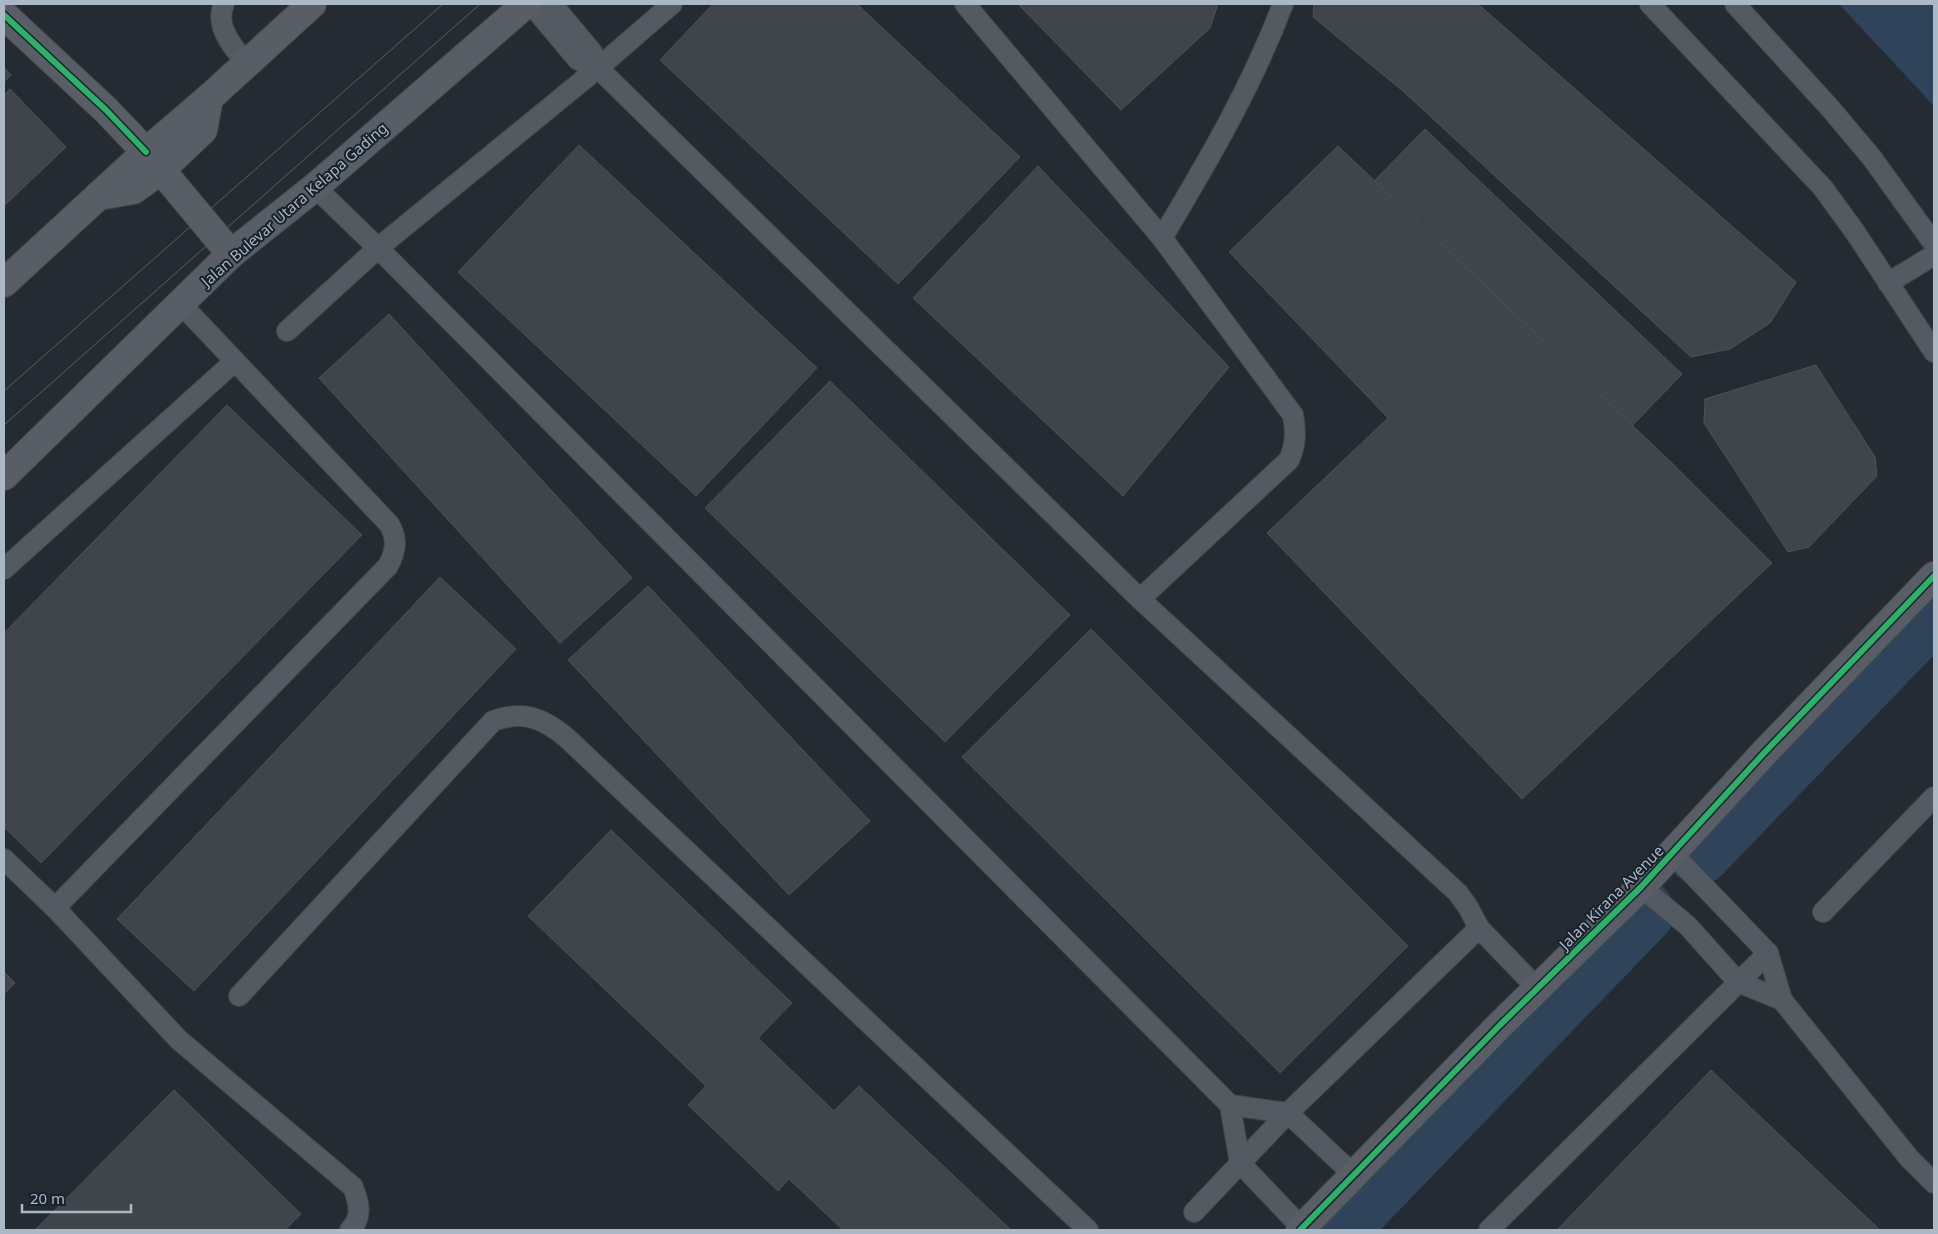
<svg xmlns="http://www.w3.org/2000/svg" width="1938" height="1234" viewBox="0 0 1938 1234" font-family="'Noto Sans',sans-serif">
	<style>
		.water { fill: #2f445b }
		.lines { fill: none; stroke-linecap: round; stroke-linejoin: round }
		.river { stroke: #2f445b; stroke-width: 65 }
		.building { fill: #3f454b; stroke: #4c525a }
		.lane-casing { stroke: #42474d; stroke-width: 22 }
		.secondary-casing { stroke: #42474d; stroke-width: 30 }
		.lane { stroke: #545a62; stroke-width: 20 }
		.secondary { stroke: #595e66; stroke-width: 28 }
		.tram { stroke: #585e64; stroke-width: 1 }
		.cycleway-casing { stroke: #18222d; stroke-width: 9 }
		.cycleway { stroke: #2db169; stroke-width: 6 }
		.labels { text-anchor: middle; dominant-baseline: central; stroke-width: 4; stroke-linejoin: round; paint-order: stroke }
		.street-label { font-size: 15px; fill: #adb8c6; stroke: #18222d }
	</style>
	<rect width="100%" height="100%" fill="#252b32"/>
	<!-- water -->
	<polygon class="water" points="1839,4 1934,4 1934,106"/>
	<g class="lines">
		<!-- river -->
		<g class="river">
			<polyline points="1699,852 1934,608"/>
			<polyline points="1335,1230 1642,912"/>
		</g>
	</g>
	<!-- building -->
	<g class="building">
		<polygon points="713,4 857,4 1020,157 898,284 660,60"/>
		<polygon points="1018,4 1218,4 1210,28 1121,110"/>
		<polygon points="1314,4 1478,4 1796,282 1770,323 1730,349 1691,357 1404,92 1313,17"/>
		<polygon points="4,67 11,75 4,82"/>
		<polygon points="10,89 66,147 4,206 4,95"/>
		<polygon points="1425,129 1682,374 1632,426 1374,181"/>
		<polygon points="579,145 817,368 696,496 458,272"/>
		<polygon points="1338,146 1672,463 1772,563 1522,799 1267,533 1388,418 1229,252"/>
		<polygon points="1038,166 1229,367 1123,496 913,298"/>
		<polygon points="389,314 632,578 560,643 319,378"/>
		<polygon points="1816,365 1875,457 1877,476 1809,547 1788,552 1704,423 1705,399"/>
		<polygon points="830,381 1070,615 945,742 705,508"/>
		<polygon points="227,405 362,535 41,863 4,827 4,633"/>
		<polygon points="440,577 516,649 194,991 117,919"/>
		<polygon points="648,586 870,821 789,895 568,660"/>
		<polygon points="1091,629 1408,946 1280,1073 962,757"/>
		<polygon points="611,830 792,1003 758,1038 834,1111 859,1086 1011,1230 843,1230 789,1179 778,1191 688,1105 706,1086 528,916"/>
		<polygon points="4,972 15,983 4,994"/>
		<polygon points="1711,1070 1880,1230 1557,1230"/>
		<polygon points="174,1090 301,1214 285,1230 35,1230"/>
	</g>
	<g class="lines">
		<!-- lane casing -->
		<g class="lane-casing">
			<g id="lane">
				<path d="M 224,4 C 214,26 233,47 246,63"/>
				<polyline points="531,4 578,60 598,68"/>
				<polyline points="552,4 592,52 598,68 1140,599 1458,893 1468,907 1479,928 1288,1113 1194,1212"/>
				<path d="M 965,4 L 1162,238 L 1293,415 C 1296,432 1296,444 1289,460 L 1140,599"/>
				<polyline points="1650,4 1823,188 1855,232 1934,352"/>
				<polyline points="1735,4 1830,108 1872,158 1934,244"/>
				<polyline points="315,187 378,248 1230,1105 1240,1163 1302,1228"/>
				<path d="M 1162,238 C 1208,161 1251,88 1283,4"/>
				<polyline points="1888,283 1934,255"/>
				<polyline points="287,331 378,248 598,68 672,4"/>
				<polyline points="4,569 234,362"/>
				<polyline points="1672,853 1768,953 1782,1000 1909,1158 1934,1183"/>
				<path d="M 4,859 L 55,908 L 179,1040 L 353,1187 C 359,1203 363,1217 350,1230"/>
				<polyline points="1641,887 1688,926 1738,982 1782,1000"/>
				<path d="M 55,908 L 388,566 C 396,551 398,539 389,524 L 180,303"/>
				<polyline points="1823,912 1934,797"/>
				<polyline points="1479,928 1537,988"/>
				<path d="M 239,996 L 493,721 C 523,710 544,718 568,739 L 1088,1230"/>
				<polyline points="1230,1105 1288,1113 1354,1175"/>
				<polyline points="1489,1230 1768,953"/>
			</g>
		</g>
		<!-- secondary casing -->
		<g class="secondary-casing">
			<g id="secondary">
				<polyline points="4,15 106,110 146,152"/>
				<polyline points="161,170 231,254"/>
				<polyline points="98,196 133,190 161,170 203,130 209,98"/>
				<polyline points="4,283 146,152 209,98 312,4"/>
				<polyline points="4,476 231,254 315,187 526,4"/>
				<polyline points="1300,1230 1500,1025 1641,887 1764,753 1934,576"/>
			</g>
		</g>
		<!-- lane -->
		<use href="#lane" class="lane"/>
		<!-- secondary -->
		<use href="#secondary" class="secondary"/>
		<!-- tram -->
		<g class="tram">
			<polyline points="4,391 443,4"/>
			<polyline points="4,425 480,4"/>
		</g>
		<!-- cycleway casing -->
		<g class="cycleway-casing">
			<g id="cycleway">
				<polyline points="4,15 106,110 146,152"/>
				<polyline points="1300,1230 1500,1025 1641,887 1764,753 1934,576"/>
			</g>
		</g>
		<!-- cycleway -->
		<use href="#cycleway" class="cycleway"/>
	</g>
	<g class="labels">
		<!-- street labels -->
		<g class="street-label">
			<text transform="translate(294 204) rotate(-41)">Jalan Bulevar Utara Kelapa Gading</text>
			<text transform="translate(1611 897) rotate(-45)">Jalan Kirana Avenue</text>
		</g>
	</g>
	<!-- border -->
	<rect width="1938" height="1234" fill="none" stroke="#adb8c6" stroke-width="10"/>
	<!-- scale -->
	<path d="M22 1204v8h109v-8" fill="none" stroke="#adb8c6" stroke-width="2.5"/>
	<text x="30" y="1204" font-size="15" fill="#adb8c6" stroke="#18222d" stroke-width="4" paint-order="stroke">20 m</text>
</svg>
